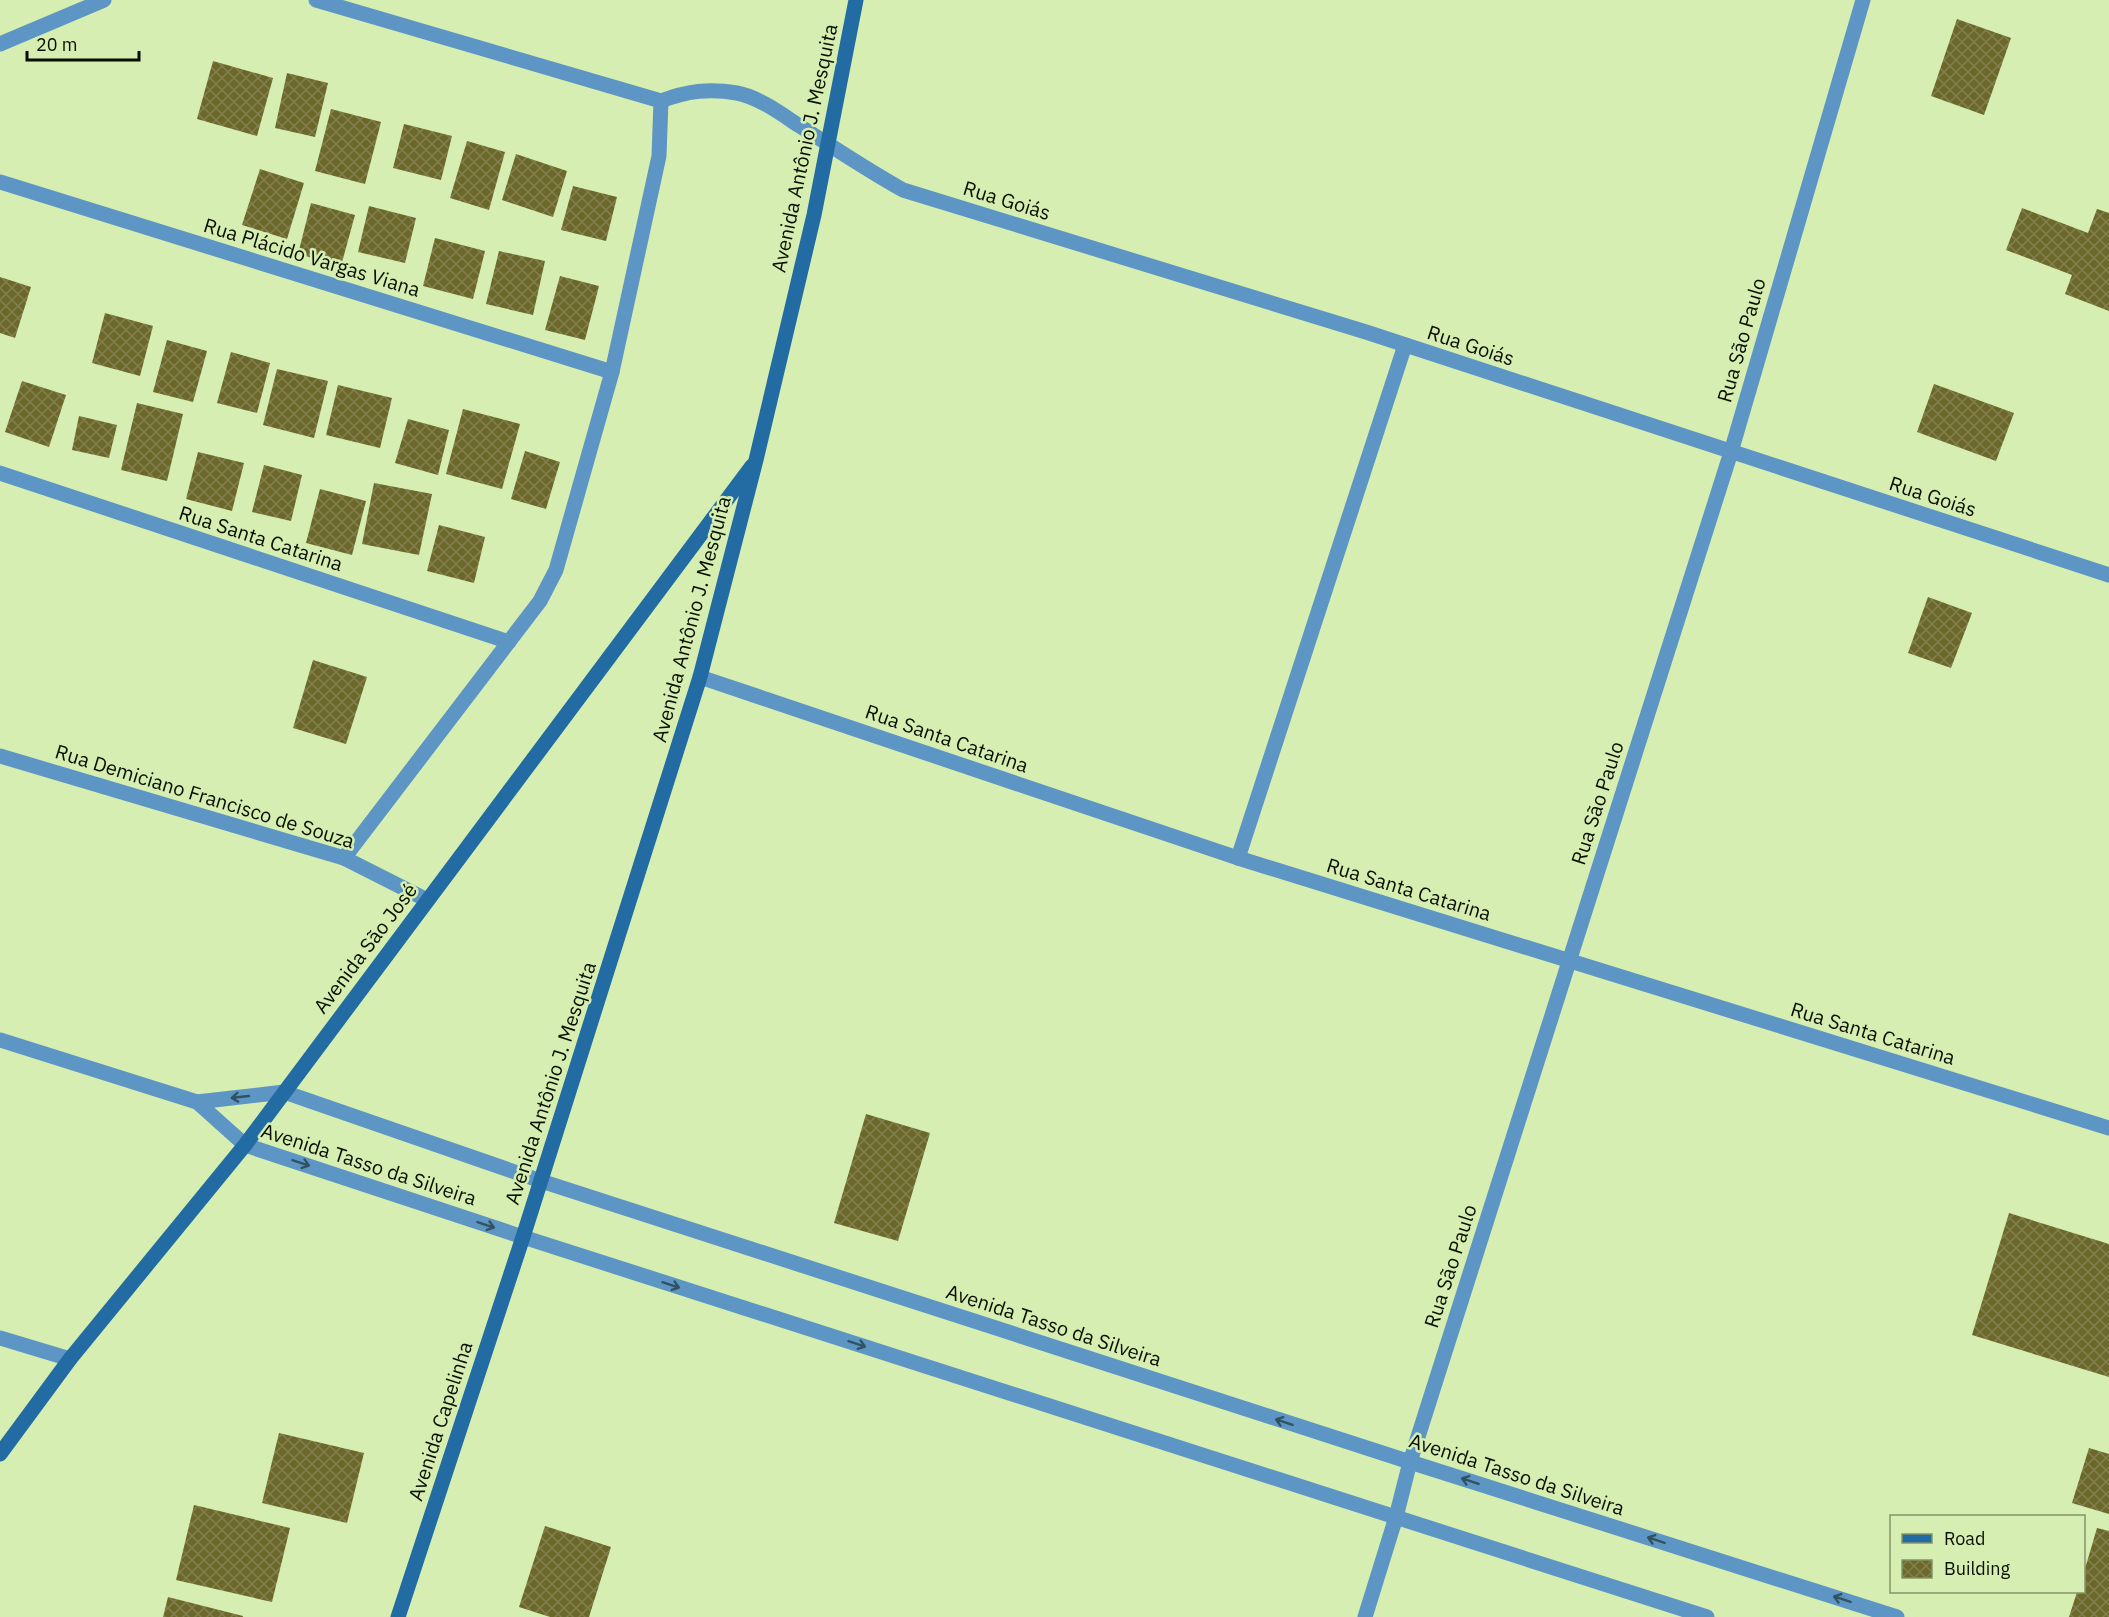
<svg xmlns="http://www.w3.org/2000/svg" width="2109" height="1617" viewBox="0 0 2109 1617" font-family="'IBM Plex Sans',sans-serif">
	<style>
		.building { fill: url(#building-cross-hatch) }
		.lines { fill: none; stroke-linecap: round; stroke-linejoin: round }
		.street { stroke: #5d95c4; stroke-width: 15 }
		.secondary { stroke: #226ca3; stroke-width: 15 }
		.oneway { stroke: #325262 }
		.labels { text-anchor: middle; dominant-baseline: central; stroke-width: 5; stroke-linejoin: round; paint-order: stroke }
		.street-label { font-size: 20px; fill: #080f00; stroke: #d6eeb1 }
	</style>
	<defs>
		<pattern id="building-cross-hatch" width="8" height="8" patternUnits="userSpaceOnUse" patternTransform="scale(1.5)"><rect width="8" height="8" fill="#6c6829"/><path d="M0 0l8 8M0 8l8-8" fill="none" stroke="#828052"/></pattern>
	</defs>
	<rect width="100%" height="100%" fill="#d6eeb1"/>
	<!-- building -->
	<g class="building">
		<polygon points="1957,19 2011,38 1984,115 1931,96"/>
		<polygon points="213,61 273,78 257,136 197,119"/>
		<polygon points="287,73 328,83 315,137 275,128"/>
		<polygon points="331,109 381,122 365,184 315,171"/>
		<polygon points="404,124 452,136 441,180 393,168"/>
		<polygon points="467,141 505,152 489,210 450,198"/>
		<polygon points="516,154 567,171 553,217 502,200"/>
		<polygon points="260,169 304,183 287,239 242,225"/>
		<polygon points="573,186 617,197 606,241 561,230"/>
		<polygon points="311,203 355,215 341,266 298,254"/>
		<polygon points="369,206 416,218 405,263 358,252"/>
		<polygon points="2022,208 2088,233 2097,209 2109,213 2109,311 2065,294 2072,275 2006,250"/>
		<polygon points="435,238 485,251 473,299 423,286"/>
		<polygon points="499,251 545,261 533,315 486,304"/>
		<polygon points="560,276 599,286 585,340 545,330"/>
		<polygon points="0,277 31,287 15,338 0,333"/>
		<polygon points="105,313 153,326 140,376 92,363"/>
		<polygon points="167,340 207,351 193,402 153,392"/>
		<polygon points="231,352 270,363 257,413 217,403"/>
		<polygon points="277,369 328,381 314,438 263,425"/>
		<polygon points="22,381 66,395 49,447 5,432"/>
		<polygon points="1934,384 2014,413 1996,461 1917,432"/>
		<polygon points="338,385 392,398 380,448 326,435"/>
		<polygon points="137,403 183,414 167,481 121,470"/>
		<polygon points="463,409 520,424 502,489 446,474"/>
		<polygon points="79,416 117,425 109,458 72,450"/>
		<polygon points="408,419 449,430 438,475 395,463"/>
		<polygon points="525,451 560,462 546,509 511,499"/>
		<polygon points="198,452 244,463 232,511 186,499"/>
		<polygon points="264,465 302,475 291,521 252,512"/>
		<polygon points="374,483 432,494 419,555 362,544"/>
		<polygon points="320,489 366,501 352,555 306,543"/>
		<polygon points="439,525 485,537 474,583 427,571"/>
		<polygon points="1928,597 1972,613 1951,668 1908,653"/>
		<polygon points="313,660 367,677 346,744 293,728"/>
		<polygon points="866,1114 930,1133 898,1241 834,1223"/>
		<polygon points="2009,1213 2109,1244 2109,1377 1972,1335"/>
		<polygon points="279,1433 364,1453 347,1523 262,1503"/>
		<polygon points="2089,1448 2109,1454 2109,1514 2072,1503"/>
		<polygon points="194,1505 290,1528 272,1602 176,1580"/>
		<polygon points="545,1526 611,1547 589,1617 550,1617 519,1607"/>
		<polygon points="2097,1528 2109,1531 2109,1617 2069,1617 2077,1592 2084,1592 2084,1572"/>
		<polygon points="168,1597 243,1616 243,1617 163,1617"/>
	</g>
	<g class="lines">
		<!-- street -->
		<g class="street">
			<polyline points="316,0 661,101"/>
			<polyline points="0,44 104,0"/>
			<path d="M 661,101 C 687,91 709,88 737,93 C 758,97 780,113 798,125 C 833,147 867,170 903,190 L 1366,332 L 2109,575"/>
			<polyline points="0,182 612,372"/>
			<polyline points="0,473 509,642"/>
			<polyline points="700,677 1238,858 2109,1128"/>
			<polyline points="0,756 344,858 427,900"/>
			<polyline points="344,858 540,601 556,570 612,372 659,156 661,101"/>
			<polyline points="1238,858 1405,345"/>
			<polyline points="0,1040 197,1102 284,1092 541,1181 1410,1462 1897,1617"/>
			<polyline points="197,1102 245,1145 523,1237 1707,1617"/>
			<polyline points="0,1338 70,1359"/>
			<polyline points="1365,1617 1396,1517 1410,1462 1731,452 1863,0"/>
		</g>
		<!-- secondary -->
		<g class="secondary">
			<polyline points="0,1454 70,1359 245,1145 752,466"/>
			<polyline points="398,1617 523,1237 700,677 756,460 814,215 856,0"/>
		</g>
	</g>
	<!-- one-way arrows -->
	<defs><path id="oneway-shaft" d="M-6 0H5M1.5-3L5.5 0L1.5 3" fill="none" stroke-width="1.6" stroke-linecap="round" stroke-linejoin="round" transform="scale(1.5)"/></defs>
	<g class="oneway">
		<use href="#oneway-shaft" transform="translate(240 1097) rotate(174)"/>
		<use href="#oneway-shaft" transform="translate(301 1163) rotate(18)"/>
		<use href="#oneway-shaft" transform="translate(486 1225) rotate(18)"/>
		<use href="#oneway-shaft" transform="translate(671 1285) rotate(18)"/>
		<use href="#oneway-shaft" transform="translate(857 1344) rotate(18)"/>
		<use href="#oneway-shaft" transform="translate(1284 1422) rotate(-162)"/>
		<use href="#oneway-shaft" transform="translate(1470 1481) rotate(-162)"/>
		<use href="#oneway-shaft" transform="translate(1656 1540) rotate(-162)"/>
		<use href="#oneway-shaft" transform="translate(1842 1599) rotate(-162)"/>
	</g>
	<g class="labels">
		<!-- street labels -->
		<g class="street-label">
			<text transform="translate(804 148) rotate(-78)">Avenida Antônio J. Mesquita</text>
			<text transform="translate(1007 200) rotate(17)">Rua Goiás</text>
			<text transform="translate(312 257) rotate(17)">Rua Plácido Vargas Viana</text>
			<text transform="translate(1741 340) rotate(-74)">Rua São Paulo</text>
			<text transform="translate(1471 345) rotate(18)">Rua Goiás</text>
			<text transform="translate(1933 496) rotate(18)">Rua Goiás</text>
			<text transform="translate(261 538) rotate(18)">Rua Santa Catarina</text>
			<text transform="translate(691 619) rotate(-75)">Avenida Antônio J. Mesquita</text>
			<text transform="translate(947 738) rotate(19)">Rua Santa Catarina</text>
			<text transform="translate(205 796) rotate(17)">Rua Demiciano Francisco de Souza</text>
			<text transform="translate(1597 803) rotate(-72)">Rua São Paulo</text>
			<text transform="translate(1409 889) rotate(17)">Rua Santa Catarina</text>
			<text transform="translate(365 948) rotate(-53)">Avenida São José</text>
			<text transform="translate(1873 1033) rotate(17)">Rua Santa Catarina</text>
			<text transform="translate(550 1083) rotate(-72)">Avenida Antônio J. Mesquita</text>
			<text transform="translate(369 1164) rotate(18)">Avenida Tasso da Silveira</text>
			<text transform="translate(1450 1266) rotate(-72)">Rua São Paulo</text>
			<text transform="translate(1054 1325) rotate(18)">Avenida Tasso da Silveira</text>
			<text transform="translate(440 1421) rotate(-72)">Avenida Capelinha</text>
			<text transform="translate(1517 1474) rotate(18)">Avenida Tasso da Silveira</text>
		</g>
	</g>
	<!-- legend -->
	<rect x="1890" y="1515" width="195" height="78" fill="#d6eeb1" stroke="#84956a" stroke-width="1.5"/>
	<rect x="1902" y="1534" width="30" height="9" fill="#226ca3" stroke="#84956a" stroke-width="1.5"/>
	<text x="1944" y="1545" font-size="18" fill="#080f00">Road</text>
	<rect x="1902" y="1560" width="30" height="18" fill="url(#building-cross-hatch)" stroke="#84956a" stroke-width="1.5"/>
	<text x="1944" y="1575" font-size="18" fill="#080f00">Building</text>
	<!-- scale -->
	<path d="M27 51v9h112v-9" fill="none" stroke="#080f00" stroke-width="3"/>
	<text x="36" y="51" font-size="18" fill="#080f00" stroke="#d6eeb1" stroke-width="4.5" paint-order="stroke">20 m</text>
</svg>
